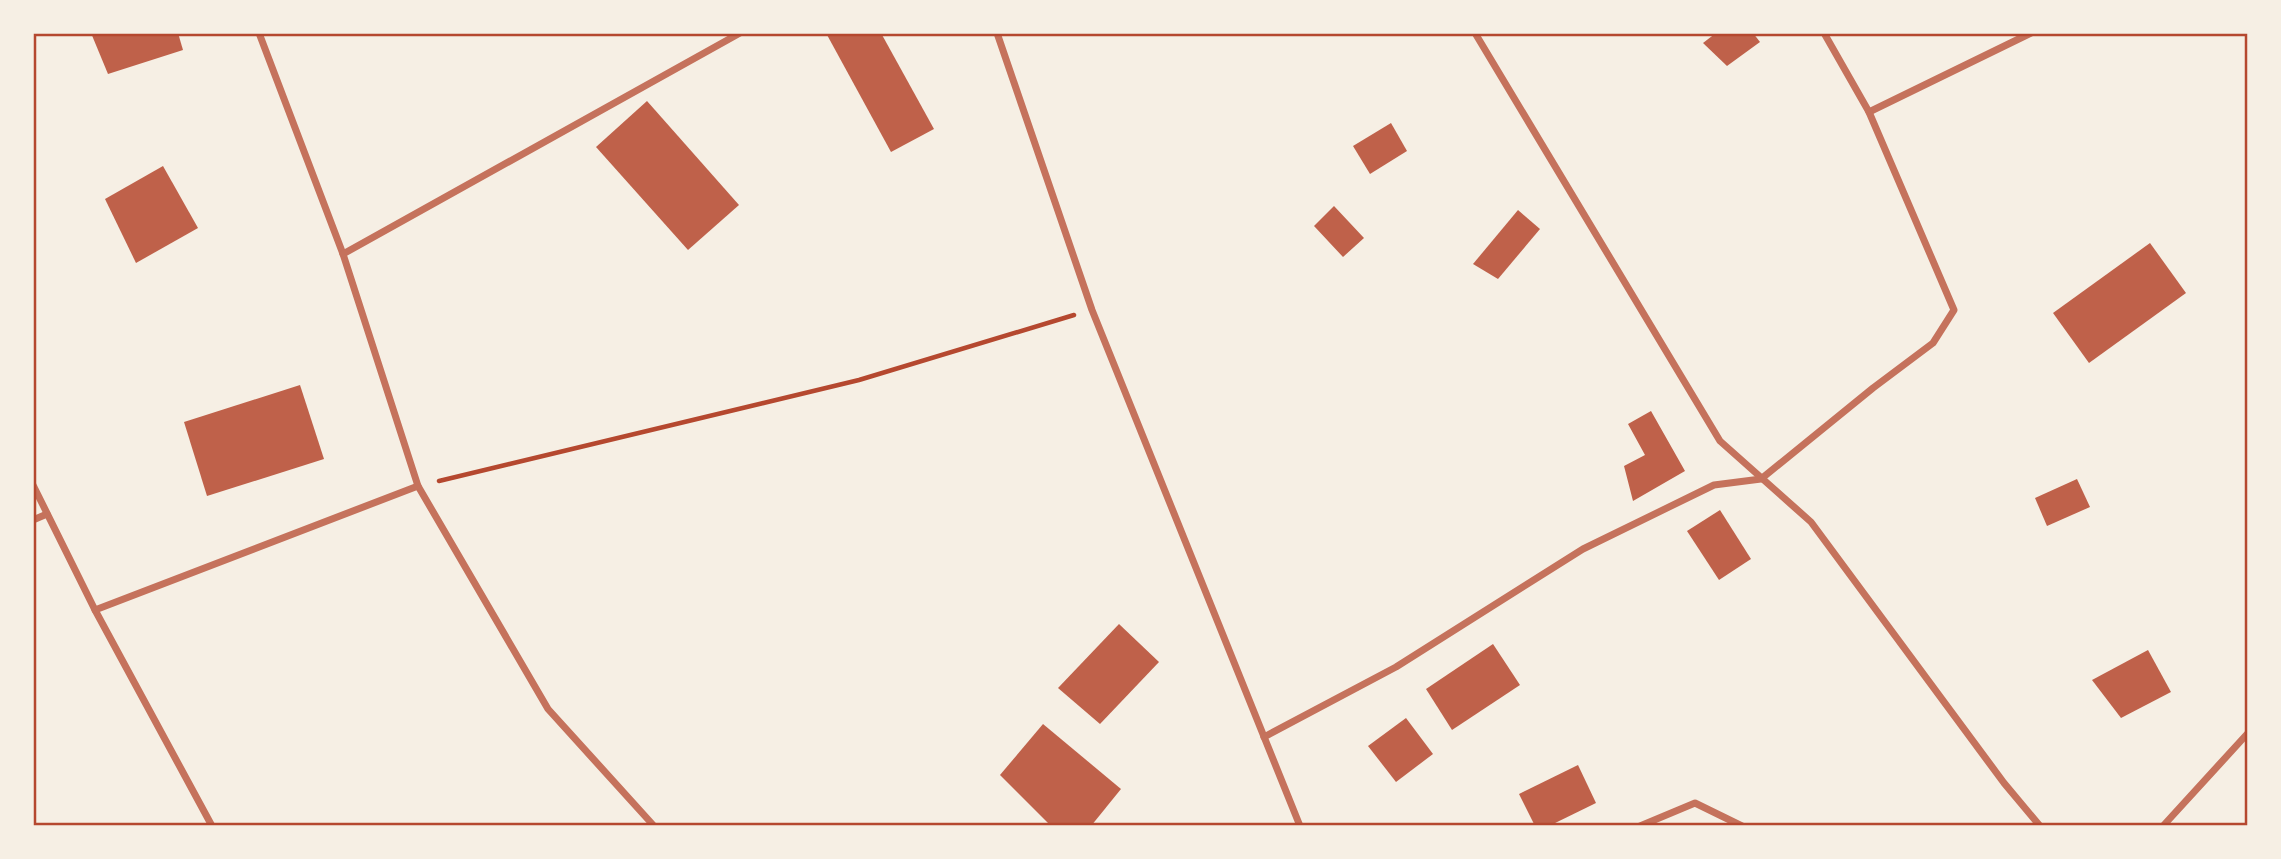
<svg xmlns="http://www.w3.org/2000/svg" width="2281" height="859" viewBox="0 0 2281 859" font-family="'Archivo Narrow',sans-serif">
	<style>
		.building { fill: #bf614a }
		.lines { fill: none; stroke-linecap: round; stroke-linejoin: round }
		.path { stroke: #b5482f; stroke-width: 4.5 }
		.minor { stroke: #c5725c; stroke-width: 7 }
		.neatline { fill: none; stroke: #b5482f; stroke-width: 2.5 }
	</style>
	<rect width="100%" height="100%" fill="#f6efe4"/>
	<!-- building -->
	<g class="building">
		<polygon points="91,33 178,33 183,50 108,74"/>
		<polygon points="826,33 881,33 934,129 891,152"/>
		<polygon points="1716,33 1753,33 1760,42 1727,66 1703,43"/>
		<polygon points="647,101 739,205 688,250 596,147"/>
		<polygon points="1391,123 1407,151 1370,174 1353,146"/>
		<polygon points="163,166 198,228 136,263 105,199"/>
		<polygon points="1334,206 1364,238 1343,257 1314,226"/>
		<polygon points="1518,210 1540,229 1498,279 1473,264"/>
		<polygon points="2150,243 2186,293 2089,363 2053,313"/>
		<polygon points="300,385 324,459 207,496 184,422"/>
		<polygon points="1651,411 1685,471 1633,501 1624,466 1645,455 1628,424"/>
		<polygon points="2077,479 2090,507 2047,526 2035,498"/>
		<polygon points="1720,510 1751,559 1719,580 1687,531"/>
		<polygon points="1119,624 1159,662 1100,724 1058,688"/>
		<polygon points="1493,644 1520,685 1452,730 1426,689"/>
		<polygon points="2148,650 2171,692 2121,718 2092,680"/>
		<polygon points="1406,718 1433,754 1396,782 1368,746"/>
		<polygon points="1043,724 1121,789 1091,826 1051,826 1000,775"/>
		<polygon points="1578,765 1596,803 1549,826 1535,826 1519,794"/>
	</g>
	<g class="lines">
		<!-- path -->
		<polyline class="path" points="439,481 859,380 1074,315"/>
		<!-- minor -->
		<g class="minor">
			<polyline points="259,33 343,254 418,486 548,709 654,826"/>
			<polyline points="997,33 1092,310 1300,826"/>
			<polyline points="1475,33 1720,441 1811,522 2004,783 2040,826"/>
			<polyline points="1869,112 2031,33"/>
			<polyline points="343,254 740,33"/>
			<polyline points="33,485 95,610 212,826"/>
			<polyline points="33,520 47,514"/>
			<polyline points="95,610 418,486"/>
			<polyline points="1264,737 1396,667 1583,549 1714,485 1761,479 1873,388 1933,343 1954,310 1869,112 1824,33"/>
			<polyline points="1640,826 1695,803 1742,826"/>
			<polyline points="2163,826 2248,733"/>
		</g>
	</g>
	<!-- border -->
	<rect width="2281" height="859" fill="none" stroke="#f6efe4" stroke-width="70"/>
	<rect x="35" y="35" width="2211" height="789" class="neatline"/>
</svg>
